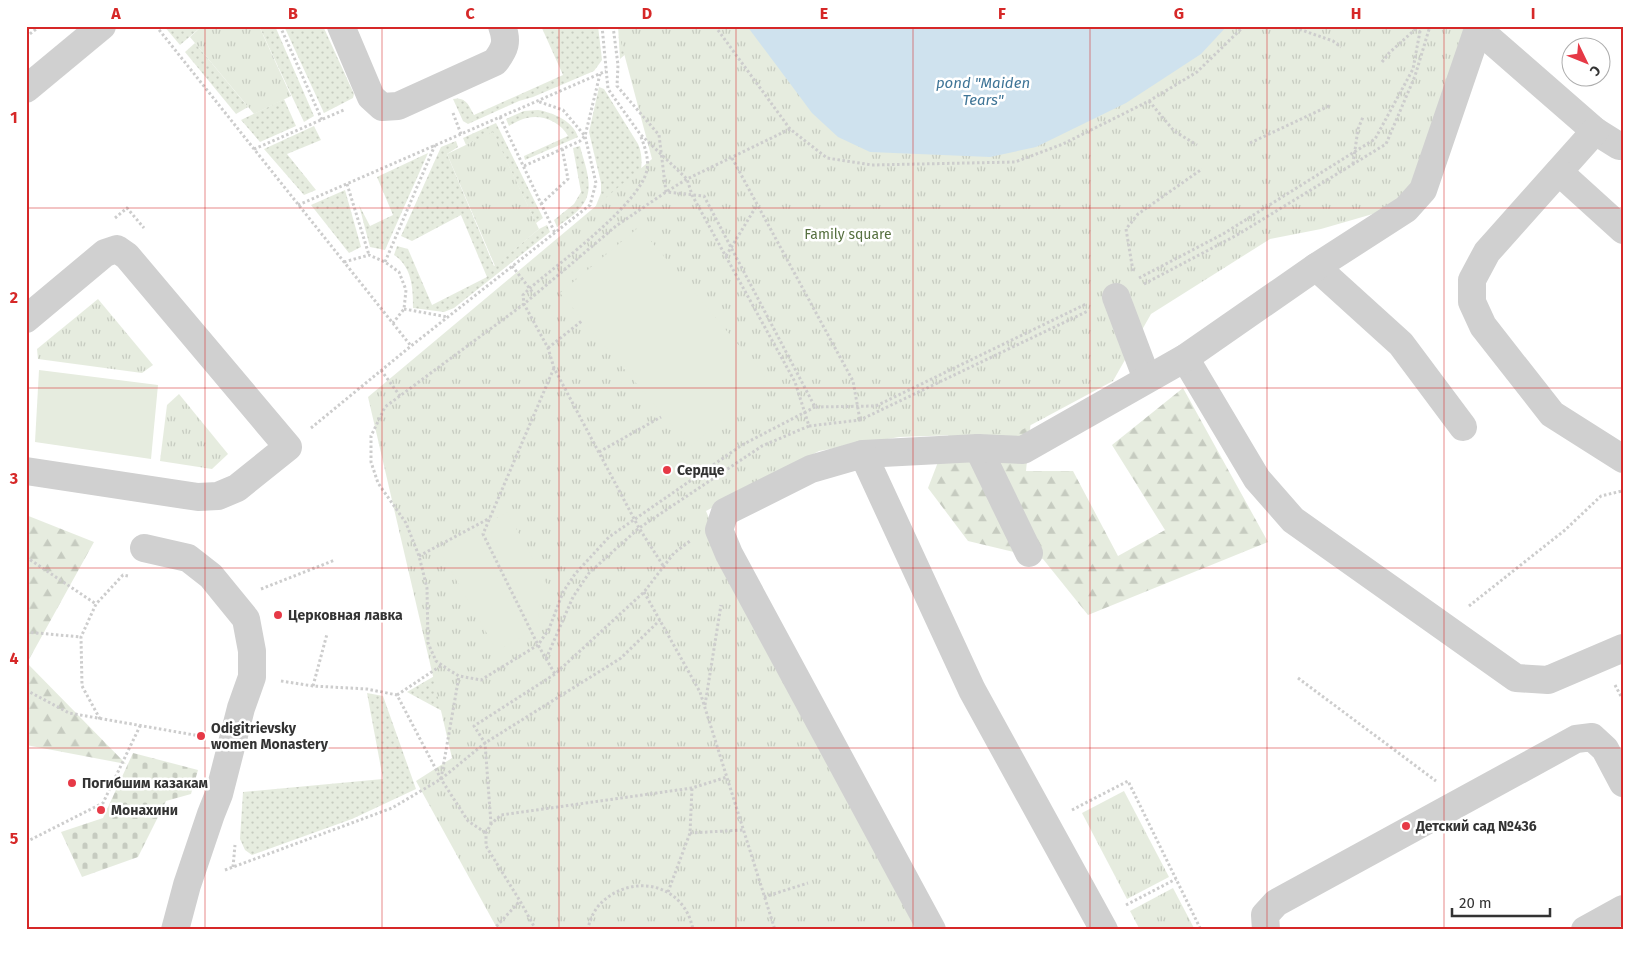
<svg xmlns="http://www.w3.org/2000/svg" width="1649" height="956" viewBox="0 0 1649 956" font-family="'Fira Sans',sans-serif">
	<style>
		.grass { fill: url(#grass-dots) }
		.forest { fill: url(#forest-firs) }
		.cemetery { fill: url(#cemetery-stones) }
		.park { fill: url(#park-tufts) }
		.pitch { fill: #e6ecdf }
		.water { fill: #cfe2ee }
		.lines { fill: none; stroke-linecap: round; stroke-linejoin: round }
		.path { stroke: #cdcdcd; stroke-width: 3; stroke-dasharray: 2.5 2.5; stroke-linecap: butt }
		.minor { stroke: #d0d0d0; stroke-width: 28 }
		.grid { fill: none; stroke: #d62828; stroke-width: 1; stroke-opacity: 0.55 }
		.poi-dot { fill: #e63946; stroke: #fff; stroke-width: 2 }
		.labels { text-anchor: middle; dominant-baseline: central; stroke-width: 5; stroke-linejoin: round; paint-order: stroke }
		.park-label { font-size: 14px; fill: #56703f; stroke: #fff }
		.poi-label { font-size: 14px; font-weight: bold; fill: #333; stroke: #fff; text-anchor: start }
		.water-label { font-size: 15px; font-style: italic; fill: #3f7597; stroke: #fff }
		.neatline { fill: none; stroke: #d62828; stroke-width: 2 }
		.grid-label { font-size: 16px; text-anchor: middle; font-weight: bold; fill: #d62828 }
	</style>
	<defs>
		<pattern id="grass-dots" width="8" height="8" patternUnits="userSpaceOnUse" patternTransform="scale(1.25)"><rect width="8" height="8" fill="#e6ecdf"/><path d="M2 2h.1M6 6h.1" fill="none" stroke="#c6cbc0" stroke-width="1.8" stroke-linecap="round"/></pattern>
		<pattern id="forest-firs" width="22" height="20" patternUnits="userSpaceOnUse" patternTransform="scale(1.25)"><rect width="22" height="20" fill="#e6ecdf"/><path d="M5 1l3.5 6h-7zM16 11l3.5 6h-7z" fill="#c6cbc0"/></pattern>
		<pattern id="cemetery-stones" width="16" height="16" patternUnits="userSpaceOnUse" patternTransform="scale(1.25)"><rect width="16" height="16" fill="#e6ecdf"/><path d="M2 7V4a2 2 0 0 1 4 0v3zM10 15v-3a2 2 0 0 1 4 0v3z" fill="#c6cbc0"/></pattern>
		<pattern id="park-tufts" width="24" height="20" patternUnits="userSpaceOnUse" patternTransform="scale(1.25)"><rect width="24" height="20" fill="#e6ecdf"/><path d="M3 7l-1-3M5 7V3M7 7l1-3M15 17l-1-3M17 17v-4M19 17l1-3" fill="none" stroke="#c6cbc0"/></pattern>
	</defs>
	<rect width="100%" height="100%" fill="#fff"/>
	<!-- grass -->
	<g class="grass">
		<polygon points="164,26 202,26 180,45"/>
		<polygon points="259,26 275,26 314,116 304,122"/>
		<polygon points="284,26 323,26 354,94 353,98 324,113"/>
		<path d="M 541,26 L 598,26 L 602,60 L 594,71 L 533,97 L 519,101 L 468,124 L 463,121 L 453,99 C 466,96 469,106 474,115 L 563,75 Z"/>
		<polygon points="618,26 628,26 628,52 620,59"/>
		<polygon points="195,43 248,107 236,114 185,52"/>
		<path d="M 599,87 L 604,89 L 638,144 C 642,153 642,162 641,171 L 595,208 L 601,193 L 601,183 L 589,132 Z"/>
		<polygon points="284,99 296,126 260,142 241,120"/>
		<path d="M 538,110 C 554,113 573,121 578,137 L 525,160 L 524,156 L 568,136 C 561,122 542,114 527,118 C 521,119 514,123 509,126 L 506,119 L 524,111 Z"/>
		<polygon points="496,123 543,218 536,223 493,133 466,145 463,138"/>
		<polygon points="314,126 321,140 287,154 316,190 304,195 264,149"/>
		<path d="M 456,141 L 458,147 L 447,154 L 494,266 L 539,229 L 547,225 L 550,232 L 454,308 L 444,312 L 413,308 C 413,287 412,267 394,255 L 397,246 L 408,249 L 432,305 L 487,277 L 461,215 L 412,241 L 401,236 L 441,147 Z"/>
		<path d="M 580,146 C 584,163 595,187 584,203 C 578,213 566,220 557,227 L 554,220 L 574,204 L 581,192 L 573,148 Z"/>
		<polygon points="428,153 385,250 370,247 359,205 370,226 393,215 377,177"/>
		<polygon points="345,190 361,247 349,253 311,205"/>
		<polygon points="443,671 444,712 407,692"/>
		<polygon points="367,693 383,696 416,789 352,819 252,855 245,850 240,839 243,792 383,779"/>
	</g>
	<!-- forest -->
	<g class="forest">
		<polygon points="968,384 1034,388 1026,471 1073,471 1118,556 1165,530 1112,445 1183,388 1268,542 1088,615 1043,559 968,541 928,488"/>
		<polygon points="26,515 94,542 27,663 126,764 26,745"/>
	</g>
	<!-- cemetery -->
	<polygon class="cemetery" points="133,753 198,770 191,794 166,801 138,857 82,877 61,832 103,818"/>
	<!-- park -->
	<g class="park">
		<polygon points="202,26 259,26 291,96 254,114 190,37"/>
		<polygon points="621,26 1467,26 1409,189 1390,209 1321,229 1270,239 1151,314 1113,381 1016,433 899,437 819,451 706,511 741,597 922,930 498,930 416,781 452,758 368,397 652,159 621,42"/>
		<polygon points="493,132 539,229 495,266 447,154"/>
		<polygon points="98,299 153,365 142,373 38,359 37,349"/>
		<polygon points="179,394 228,454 212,469 160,461 167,405"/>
		<polygon points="1124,791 1169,877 1127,899 1082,813"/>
		<polygon points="1173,888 1195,930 1140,930 1130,911"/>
	</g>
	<!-- pitch -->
	<g class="pitch">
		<polygon points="639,227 769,381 690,447 560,293"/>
		<polygon points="39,370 158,385 151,459 35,442"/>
		<path d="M 507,512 L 550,590 C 539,606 534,606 542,625 L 497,651 L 439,550 Z"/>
	</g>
	<!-- water -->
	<polygon class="water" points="747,26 1227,26 1201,54 1126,103 1036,147 990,157 870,152 838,137 812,113"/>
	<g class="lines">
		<!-- path -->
		<g class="path">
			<polyline points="156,26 411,346"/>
			<polyline points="280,26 322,120"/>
			<polyline points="602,26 608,89 640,134 687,179 692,195 795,382 809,426 860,420 1088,311"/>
			<polyline points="613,26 618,65 617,86 659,135 666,192 704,196 815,407 876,406 1086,304"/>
			<polyline points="715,26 790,129 827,158 872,165 1015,162 1063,144 1149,101 1197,72 1244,26"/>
			<polyline points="1274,26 1290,27"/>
			<polyline points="1290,26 1333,41 1341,47"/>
			<polyline points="26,37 40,26"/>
			<polyline points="1382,62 1389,53 1419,26"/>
			<polyline points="1149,101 1174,131 1197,145"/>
			<polyline points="453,113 461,134"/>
			<polyline points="500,117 555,233"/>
			<polyline points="790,129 687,179 666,192 616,226 524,304 385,407 371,436 371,462 378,483 406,523 419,556 427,588 428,643 436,661 449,670 459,676 481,680 538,645 549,629 563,592 575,574 609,537 742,445 815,407"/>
			<path d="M 641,137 C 645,147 649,159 647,170 C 640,204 558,264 530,288 L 523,295 L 524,304 L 548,348 L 554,368 L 639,528 L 664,567"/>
			<polyline points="1250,143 1331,105"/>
			<polyline points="254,149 344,110"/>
			<polyline points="732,158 853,381 860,420"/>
			<polyline points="1353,164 1358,129 1363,117"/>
			<polyline points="524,166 580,141 585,136 600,74"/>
			<polyline points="347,184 369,255"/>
			<polyline points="541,204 568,179 562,148"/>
			<polyline points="298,205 606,71"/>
			<polyline points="115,218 127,208 144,228"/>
			<polyline points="726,256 757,205"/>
			<polyline points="344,262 369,255 385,262 399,272 406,290 404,309 393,323"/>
			<polyline points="385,262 435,145"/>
			<polyline points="512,266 534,294"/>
			<polyline points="1133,271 1126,229 1138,214 1202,169"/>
			<polyline points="1139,278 1223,234 1375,139 1413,69 1421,26"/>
			<polyline points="1144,284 1237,235 1386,144 1415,76 1430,26"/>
			<polyline points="404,309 448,317"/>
			<polyline points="548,348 583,320"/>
			<polyline points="554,368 483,534 538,645 555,674"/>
			<polyline points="381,370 400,396"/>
			<polyline points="311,428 411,346 590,205 596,183 585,136 563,110 537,101"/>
			<polyline points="599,452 661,417"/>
			<polyline points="419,556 490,518"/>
			<polyline points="26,557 96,604"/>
			<polyline points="261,589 335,560"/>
			<polyline points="644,592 700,692 775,930"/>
			<polyline points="1469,606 1565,530 1601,496 1622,491"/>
			<polyline points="26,632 81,637"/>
			<polyline points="546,659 573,597 589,573 639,528 762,446 809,426"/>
			<polyline points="1298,678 1436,781"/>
			<polyline points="281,681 313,686 367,689 397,695 441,779 468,821 486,833"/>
			<polyline points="1615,685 1623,700"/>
			<polyline points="313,686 327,634"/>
			<polyline points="26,690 69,713 200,736 200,739"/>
			<polyline points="397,695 442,665"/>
			<polyline points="705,705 721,605"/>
			<polyline points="100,719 82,686 81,637 96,604 123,575 128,576"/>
			<polyline points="441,779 459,676"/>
			<polyline points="1072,810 1128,781 1201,930"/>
			<polyline points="491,824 485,743 474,726 555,674 644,592 674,553 690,541"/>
			<polyline points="690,833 743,830"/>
			<polyline points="26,842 103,803 140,726"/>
			<polyline points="233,867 235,845"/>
			<polyline points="225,870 392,808 441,779 485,743 621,658 660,620"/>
			<polyline points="668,892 690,833 692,788"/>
			<polyline points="764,897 808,883"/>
			<polyline points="1126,905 1176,879"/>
			<polyline points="493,930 520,901"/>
			<polyline points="536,930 520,901 486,846 486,833 491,824 501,815 692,788 727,777"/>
			<path d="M 588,930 C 589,920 595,909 601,903 C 633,872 685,884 693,930"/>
		</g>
		<!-- minor -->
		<g class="minor">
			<path d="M 341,26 L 371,97 L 382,107 L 398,106 L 495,62 C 505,49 508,42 502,26"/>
			<polyline points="1478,29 1595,131 1619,146 1623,146"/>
			<polyline points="26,89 102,26"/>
			<polyline points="1595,131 1487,252 1472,280 1472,302 1483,326 1552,414 1623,459"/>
			<polyline points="1559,172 1623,230"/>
			<polyline points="1316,267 1401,344 1463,427"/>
			<polyline points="1116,297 1147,379"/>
			<polyline points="26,319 105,253 117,249 127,256 288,447 237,488 218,496 198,497 26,471"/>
			<polyline points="1185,358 1257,479 1293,520 1516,678 1548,680 1623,648"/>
			<polyline points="978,448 1029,553"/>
			<polyline points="863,454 978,448 1023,450 1185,358 1316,267 1406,209 1423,190 1479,26"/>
			<polyline points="144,548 188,558 211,576 246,619 252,651 252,677 241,708 219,794 211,814 187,885 175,930"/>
			<polyline points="932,930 729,554 719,530 725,512 811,469 863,454 972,690 1104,930"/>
			<polyline points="1266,930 1265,915 1276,903 1576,739 1592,737 1605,749 1623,783"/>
			<polyline points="1585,930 1623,909"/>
		</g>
	</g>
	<!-- grid -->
	<path class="grid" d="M 205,26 L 205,930M 382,26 L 382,930M 559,26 L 559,930M 736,26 L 736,930M 913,26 L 913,930M 1090,26 L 1090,930M 1267,26 L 1267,930M 1444,26 L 1444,930M 26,208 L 1623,208M 26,388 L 1623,388M 26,568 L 1623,568M 26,748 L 1623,748"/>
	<!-- markers -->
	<g class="poi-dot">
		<circle cx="667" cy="470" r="5"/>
		<circle cx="278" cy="615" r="5"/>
		<circle cx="201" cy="736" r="5"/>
		<circle cx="72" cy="783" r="5"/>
		<circle cx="101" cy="810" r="5"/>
		<circle cx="1406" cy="826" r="5"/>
	</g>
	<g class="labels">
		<!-- park labels -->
		<g class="park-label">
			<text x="848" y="234">Family square</text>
		</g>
		<!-- poi labels -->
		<g class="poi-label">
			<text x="677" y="470">Сердце</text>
			<text x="288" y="615">Церковная лавка</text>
			<text x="211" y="728">Odigitrievsky<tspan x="211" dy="16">women Monastery</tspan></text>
			<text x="82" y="783">Погибшим казакам</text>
			<text x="111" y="810">Монахини</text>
			<text x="1416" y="826">Детский сад №436</text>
		</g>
		<!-- water labels -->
		<g class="water-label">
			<text x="983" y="83">pond "Maiden<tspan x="983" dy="17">Tears"</tspan></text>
		</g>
	</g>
	<!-- border -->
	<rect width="1649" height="956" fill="none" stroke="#ffffff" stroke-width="55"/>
	<!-- north arrow -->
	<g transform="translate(1586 62) rotate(133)"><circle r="24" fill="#ffffff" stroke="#adadad"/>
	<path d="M0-4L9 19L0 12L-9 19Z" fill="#e63946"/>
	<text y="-8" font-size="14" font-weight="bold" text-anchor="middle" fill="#333333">С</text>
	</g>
	<!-- scale -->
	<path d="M1452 908v8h98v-8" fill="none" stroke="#333333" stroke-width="2.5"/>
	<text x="1459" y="908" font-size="15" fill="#333333" stroke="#ffffff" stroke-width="4" paint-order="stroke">20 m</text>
	<rect x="28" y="28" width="1594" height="900" class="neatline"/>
	<g class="grid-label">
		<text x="116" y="19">A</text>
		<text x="293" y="19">B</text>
		<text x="470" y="19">C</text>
		<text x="647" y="19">D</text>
		<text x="824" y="19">E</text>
		<text x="1002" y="19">F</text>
		<text x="1179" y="19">G</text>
		<text x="1356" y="19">H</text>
		<text x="1533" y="19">I</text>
		<text x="14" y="123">1</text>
		<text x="14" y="303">2</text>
		<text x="14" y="484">3</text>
		<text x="14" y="664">4</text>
		<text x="14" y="844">5</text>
	</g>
</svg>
